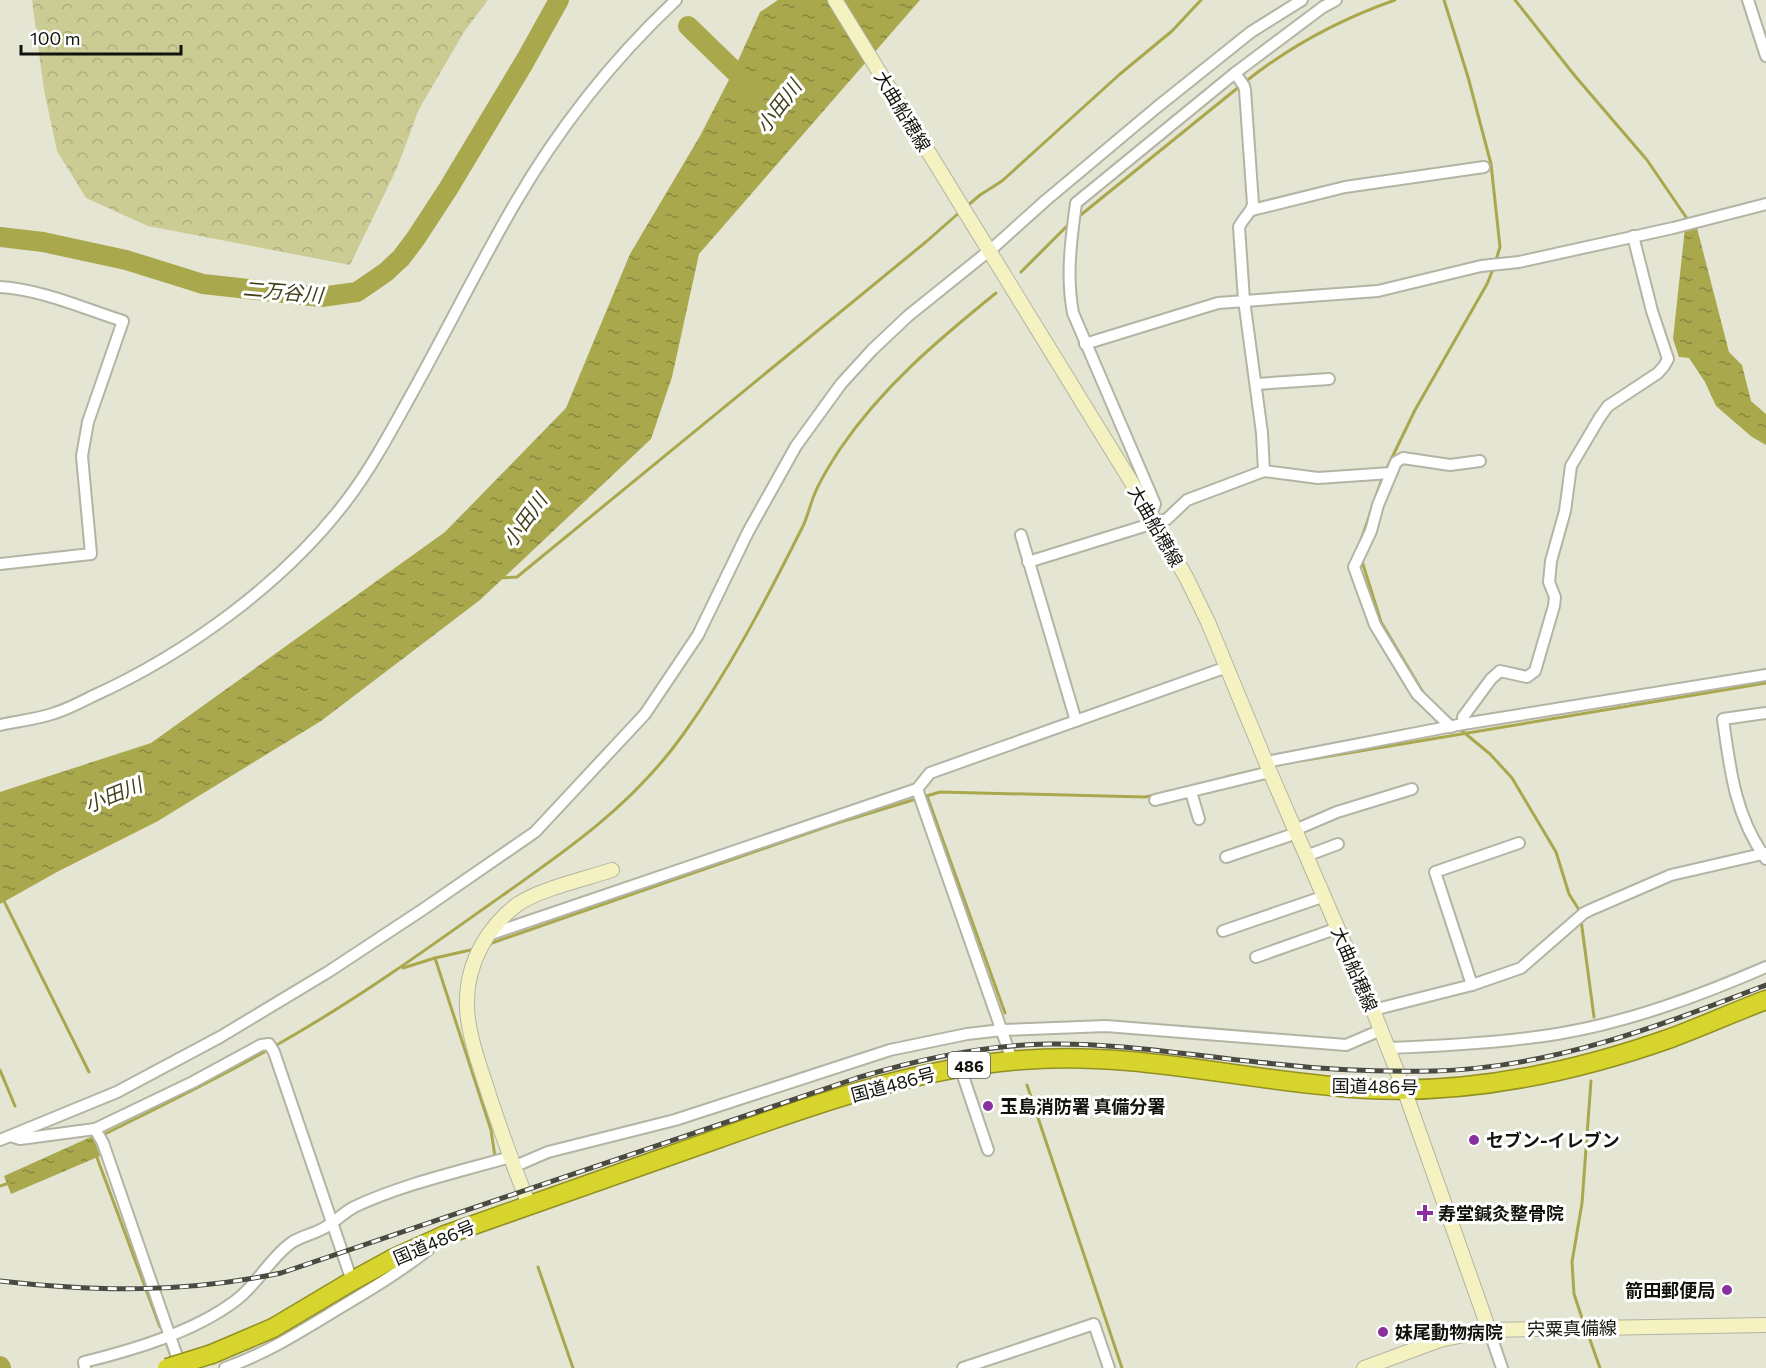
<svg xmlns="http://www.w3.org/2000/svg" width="1766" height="1368" viewBox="0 0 1766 1368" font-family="Commissioner,'Noto Sans JP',sans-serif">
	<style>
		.forest { fill: url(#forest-crowns) }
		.water { fill: url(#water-ripples) }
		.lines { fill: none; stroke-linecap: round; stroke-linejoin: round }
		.stream { stroke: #a9a84d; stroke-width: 3 }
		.river { stroke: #a9a84d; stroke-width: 20 }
		.street-casing { stroke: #b4b4a4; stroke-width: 14 }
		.secondary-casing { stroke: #b4b4a4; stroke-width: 16 }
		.highway-casing { stroke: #929022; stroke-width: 21 }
		.street { stroke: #fff; stroke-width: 10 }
		.secondary { stroke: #f3f2c0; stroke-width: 14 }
		.highway { stroke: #d7d42d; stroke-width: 18 }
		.rail-casing { stroke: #4a4a41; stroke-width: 5 }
		.rail { stroke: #fff; stroke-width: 3; stroke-dasharray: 9; stroke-linecap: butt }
		.highway-bridge-casing { stroke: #929022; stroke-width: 21; stroke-linecap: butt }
		.highway-bridge { stroke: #d7d42d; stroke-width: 18 }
		.poi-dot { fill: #88319e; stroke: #fff; stroke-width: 2 }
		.labels { text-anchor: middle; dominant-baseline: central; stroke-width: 6; stroke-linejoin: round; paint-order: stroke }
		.shield { fill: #fff; stroke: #5a5a56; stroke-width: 1.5 }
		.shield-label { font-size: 16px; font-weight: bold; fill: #13130d }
		.street-label { font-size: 18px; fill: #13130d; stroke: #fff }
		.poi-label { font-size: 18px; font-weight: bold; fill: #13130d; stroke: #fff; text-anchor: start }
		.water-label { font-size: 20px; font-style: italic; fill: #41411a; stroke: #fff }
	</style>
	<defs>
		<pattern id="forest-crowns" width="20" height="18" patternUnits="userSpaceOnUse" patternTransform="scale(1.5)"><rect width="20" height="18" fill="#cbcb94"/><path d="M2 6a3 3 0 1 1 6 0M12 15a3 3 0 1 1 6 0" fill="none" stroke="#adad7e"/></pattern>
		<pattern id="water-ripples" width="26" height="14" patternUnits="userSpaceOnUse" patternTransform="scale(1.5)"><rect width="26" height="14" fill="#a9a84d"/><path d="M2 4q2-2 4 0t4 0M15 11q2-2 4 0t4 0" fill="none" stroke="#88883e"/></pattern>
	</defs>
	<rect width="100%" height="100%" fill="#e5e5d4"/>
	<!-- forest -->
	<polygon class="forest" points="32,0 488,0 464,32 419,109 397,168 350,265 148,226 86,198 57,151 44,90"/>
	<!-- water -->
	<g class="water">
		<polygon points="778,0 920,0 699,254 672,377 651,439 480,600 321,721 158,821 57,872 0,904 0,792 151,743 445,532 566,408 630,254 700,136 733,72 760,12"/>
		<polygon points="1693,226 1697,228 1729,352 1742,365 1751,401 1766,414 1766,445 1752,437 1716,406 1705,382 1689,358 1679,357 1673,339 1685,228"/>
		<polygon points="93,1136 100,1156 11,1194 4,1176"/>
	</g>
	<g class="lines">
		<!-- stream -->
		<g class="stream">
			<polyline points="1444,0 1468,77 1491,164 1500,247 1496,260"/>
			<polyline points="1515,0 1575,76 1647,160 1688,220"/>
			<path d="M 1245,82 C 1290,46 1341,19 1395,0"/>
			<polyline points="966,207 980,195 1002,181 1120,74 1172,31 1201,0"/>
			<polyline points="1077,218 1240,86"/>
			<polyline points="1021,272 1069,224"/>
			<polyline points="1386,470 1415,410 1487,284 1494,267"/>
			<polyline points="1358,549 1383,476"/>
			<polyline points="1361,558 1381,622 1424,694"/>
			<polyline points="499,578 517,577 927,241 961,211"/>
			<polyline points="1461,730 1490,754 1512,778 1556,852 1569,894 1581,913"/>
			<polyline points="1306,760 1766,683"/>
			<polyline points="1226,777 1261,769"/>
			<polyline points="927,796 1005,1013"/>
			<polyline points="923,797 940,792 1145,797 1155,795"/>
			<polyline points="0,893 89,1072"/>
			<polyline points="1581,920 1594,1017"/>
			<polyline points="489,944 834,824 916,799"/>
			<polyline points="435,958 491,1130 495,1157"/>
			<polyline points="403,968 435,958 475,949"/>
			<polyline points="0,1070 15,1106"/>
			<polyline points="1027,1085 1122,1368"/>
			<path d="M 103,1135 C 171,1101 239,1068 304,1029 C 370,990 431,946 493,902 C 563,853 631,807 682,736 C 729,671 766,600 802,528 C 808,517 810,504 815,493 C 821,478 831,463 840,449 C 882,387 938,340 996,293"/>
			<polyline points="96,1155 160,1327"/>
			<polyline points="0,1186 9,1183"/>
			<polyline points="538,1267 573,1368"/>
			<polyline points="1582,1318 1574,1294 1572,1262 1582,1203 1591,1081"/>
			<polyline points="1588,1334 1600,1368"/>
			<polyline points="166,1342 172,1359"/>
		</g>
		<!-- river -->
		<g class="river">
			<polyline points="688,26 753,89"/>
			<polyline points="0,237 43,242 126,260 203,284 321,297 357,292 386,272 401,258 416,238 448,189 525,61 559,0"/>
			<polyline points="0,1366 1,1368"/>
		</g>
		<!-- street casing -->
		<g class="street-casing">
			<g id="street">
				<polyline points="1748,0 1766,56"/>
				<polyline points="1252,210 1345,187 1484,167"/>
				<path d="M 0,287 C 44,290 82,308 123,321 L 88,422 L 82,456 L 91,554 L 0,564"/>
				<polyline points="1085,344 1218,303 1378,291 1481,266 1519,262 1673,228 1766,204"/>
				<polyline points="1256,384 1329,379"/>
				<polyline points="1264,471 1318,478 1391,473"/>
				<path d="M 1151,514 L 1155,504 L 1073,313 C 1066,276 1071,240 1076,203 L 1235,73 L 1323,7 L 1336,0"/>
				<polyline points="1021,535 1076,721"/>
				<path d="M 1028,562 L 1167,519 L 1187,500 L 1264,471 L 1262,433 L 1244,300 L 1239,227 C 1243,218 1251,213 1253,204 L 1245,90 L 1244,86 L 1235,73"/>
				<polyline points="1463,724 1766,675"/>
				<path d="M 0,725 C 18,721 38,719 55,713 C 68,709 81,702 93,696 C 186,654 285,582 347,500 C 372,467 391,431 411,395 C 446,332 478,267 514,205 C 558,129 612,60 676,0"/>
				<polyline points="1451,727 1417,694 1375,625 1354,567 1371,531 1378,505 1396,462 1403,458 1450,465 1480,461"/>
				<polyline points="1266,762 1463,724 1463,717 1491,679 1500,671 1527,677 1535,671 1554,606 1555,597 1549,582 1551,561 1565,511 1571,466 1600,417 1608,406 1658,373 1664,366 1668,359 1652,311 1633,236"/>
				<polyline points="917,789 1012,1060"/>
				<polyline points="1191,792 1199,819"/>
				<polyline points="1155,800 1270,772"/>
				<polyline points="1295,830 1337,812 1412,789"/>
				<polyline points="1306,856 1338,844"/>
				<polyline points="1226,857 1297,833"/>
				<path d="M 1766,859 C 1735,816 1730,770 1723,719 L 1766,713"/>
				<polyline points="1223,931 1325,896"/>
				<polyline points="488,935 917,789 930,773 1227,667"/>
				<polyline points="1256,957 1338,928"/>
				<polyline points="1472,985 1435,872 1519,843"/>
				<polyline points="1373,1010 1472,985 1521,968 1584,913 1590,910 1671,875 1766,853"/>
				<path d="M 1388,1048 C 1445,1046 1501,1043 1557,1034 C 1629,1022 1699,996 1766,967"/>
				<polyline points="960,1067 988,1150"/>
				<polyline points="95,1129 103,1143 181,1368"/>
				<polyline points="10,1136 20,1139 95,1129 193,1082 261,1045 269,1044 274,1052 352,1281"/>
				<polyline points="0,1140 117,1092 220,1037 328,972 422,910 535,832 645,714 698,635 748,532 796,446 841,384 872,350 908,316 995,246 1045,201 1156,108 1251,32 1302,0"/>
				<polyline points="513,1167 548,1152 675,1120 890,1050 967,1034 1002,1030 1106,1026 1346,1045 1381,1030"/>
				<polyline points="1489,1330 1502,1368"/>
				<path d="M 85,1368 L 84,1362 C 133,1350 194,1332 235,1301 C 257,1285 269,1259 291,1243 C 301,1236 314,1234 324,1228 C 335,1222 343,1213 354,1207 C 403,1184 458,1172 510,1157"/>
				<path d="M 225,1368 C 265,1354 300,1332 336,1310 C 368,1291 400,1272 429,1249"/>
				<polyline points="963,1368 1094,1324 1109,1368"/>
			</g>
		</g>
		<!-- secondary casing -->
		<g class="secondary-casing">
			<g id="secondary">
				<polyline points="835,0 1151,514 1187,579 1208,622 1270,772 1373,1010 1404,1089 1489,1330"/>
				<path d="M 529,1205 C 515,1170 502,1134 490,1098 C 473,1044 452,999 482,945 C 491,929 503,915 518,904 C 540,889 585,879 612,870"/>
				<polyline points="1364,1368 1440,1340 1489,1330 1766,1325"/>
			</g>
		</g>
		<!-- highway casing -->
		<g class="highway-casing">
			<path id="highway" d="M 212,1354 L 273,1328 L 352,1281 L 394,1258 L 445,1235 C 536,1203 626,1171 717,1139 C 815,1104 916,1068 1021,1060 C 1137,1050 1253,1083 1368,1089 C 1471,1094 1575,1072 1671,1038 C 1703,1026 1734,1012 1766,1000"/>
		</g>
		<!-- street -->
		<use href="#street" class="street"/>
		<!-- secondary -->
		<use href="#secondary" class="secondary"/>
		<!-- highway -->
		<use href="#highway" class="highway"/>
		<!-- rail casing -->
		<g class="rail-casing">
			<path id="rail" d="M 0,1281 C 98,1292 184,1293 281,1273 L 857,1078 C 919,1059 983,1045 1049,1044 C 1125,1043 1200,1057 1276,1064 C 1329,1070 1381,1072 1434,1071 C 1551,1068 1659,1026 1766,985"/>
		</g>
		<!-- rail -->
		<use href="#rail" class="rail"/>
		<!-- highway-bridge casing -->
		<g class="highway-bridge-casing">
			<polyline id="highway-bridge" points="167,1368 212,1354"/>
		</g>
		<!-- highway-bridge -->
		<use href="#highway-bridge" class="highway-bridge"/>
	</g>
	<!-- markers -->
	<g class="poi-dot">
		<circle cx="988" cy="1106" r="6"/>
		<circle cx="1474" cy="1140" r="6"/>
		<path d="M1422 1204h6v6h6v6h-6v6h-6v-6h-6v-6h6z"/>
		<circle cx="1727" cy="1290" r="6"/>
		<circle cx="1383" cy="1332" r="6"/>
	</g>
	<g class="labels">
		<!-- shield labels -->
		<rect class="shield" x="948" y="1052" width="42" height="26" rx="4.5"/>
		<g class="shield-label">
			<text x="969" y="1065">486</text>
		</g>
		<!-- street labels -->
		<g class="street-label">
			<text transform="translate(903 111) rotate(59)">大曲船穂線</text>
			<text transform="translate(1156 526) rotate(60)">大曲船穂線</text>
			<text transform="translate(1355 969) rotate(67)">大曲船穂線</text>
			<text transform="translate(893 1084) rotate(-15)">国道486号</text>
			<text transform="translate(1375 1086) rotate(1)">国道486号</text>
			<text transform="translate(434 1242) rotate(-23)">国道486号</text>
			<text transform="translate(1572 1328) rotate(-1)">宍粟真備線</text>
		</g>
		<!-- poi labels -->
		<g class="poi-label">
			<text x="1000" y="1106">玉島消防署 真備分署</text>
			<text x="1486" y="1140">セブン-イレブン</text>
			<text x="1438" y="1213">寿堂鍼灸整骨院</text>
			<text x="1715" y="1290" text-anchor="end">箭田郵便局</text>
			<text x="1395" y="1332">妹尾動物病院</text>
		</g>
		<!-- water labels -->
		<g class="water-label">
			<text transform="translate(778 106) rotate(-53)">小田川</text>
			<text transform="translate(283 291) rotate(5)">二万谷川</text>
			<text transform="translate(524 520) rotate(-54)">小田川</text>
			<text transform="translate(113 794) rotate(-22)">小田川</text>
		</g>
	</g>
	<!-- scale -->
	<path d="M21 45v9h160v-9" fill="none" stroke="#13130d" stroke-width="3"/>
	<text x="30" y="45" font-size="18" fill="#13130d" stroke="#ffffff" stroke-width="4.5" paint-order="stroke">100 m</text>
</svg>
